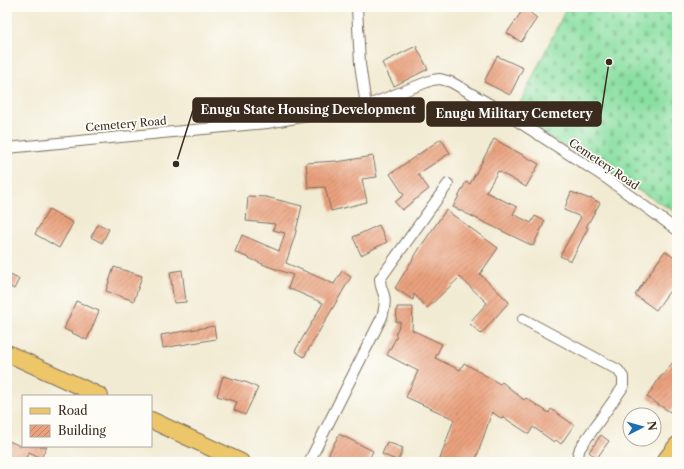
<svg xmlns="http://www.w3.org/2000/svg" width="684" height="469" viewBox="0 0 684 469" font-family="'Libre Caslon Text',serif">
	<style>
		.cemetery { fill: url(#cemetery-stones); stroke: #628460 }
		.building { fill: url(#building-hatch) }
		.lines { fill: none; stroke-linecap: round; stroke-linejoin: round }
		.street-casing { stroke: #7b6e5d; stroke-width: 12 }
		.primary-casing { stroke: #7b6e5d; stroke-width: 18 }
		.street { stroke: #fff; stroke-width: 10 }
		.primary { stroke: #ecc669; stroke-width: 16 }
		.labels { text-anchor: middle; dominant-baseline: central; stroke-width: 3.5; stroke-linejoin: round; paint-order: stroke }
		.street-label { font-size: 11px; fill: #3b2a1e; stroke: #fdfcf7 }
		.leader { fill: none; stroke: #3b2a1e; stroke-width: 1.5 }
		.callout-dot { fill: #3b2a1e; stroke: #fdfcf7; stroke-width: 1.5 }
		.callout { fill: #3b2a1e; stroke: #3b2a1e; stroke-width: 1.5 }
		.callout-label { font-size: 12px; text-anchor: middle; font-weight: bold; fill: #fff }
	</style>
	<defs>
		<pattern id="cemetery-stones" width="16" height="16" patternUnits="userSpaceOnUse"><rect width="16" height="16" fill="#8adfa2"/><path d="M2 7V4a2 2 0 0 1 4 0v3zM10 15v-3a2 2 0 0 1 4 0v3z" fill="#78c08b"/></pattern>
		<pattern id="building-hatch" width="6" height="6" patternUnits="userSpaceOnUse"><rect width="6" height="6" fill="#eaa17e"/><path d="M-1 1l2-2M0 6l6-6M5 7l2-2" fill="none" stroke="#bf8367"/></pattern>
	</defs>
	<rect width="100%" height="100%" fill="#fdfcf7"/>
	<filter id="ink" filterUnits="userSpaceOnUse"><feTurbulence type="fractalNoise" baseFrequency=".025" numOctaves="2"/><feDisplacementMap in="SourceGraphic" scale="8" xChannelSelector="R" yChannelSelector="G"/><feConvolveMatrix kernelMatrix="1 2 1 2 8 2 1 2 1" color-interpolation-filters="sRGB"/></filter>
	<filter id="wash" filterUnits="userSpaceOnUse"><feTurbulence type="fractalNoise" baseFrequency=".012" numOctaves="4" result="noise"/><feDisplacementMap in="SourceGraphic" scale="16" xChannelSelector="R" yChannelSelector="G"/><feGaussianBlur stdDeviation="0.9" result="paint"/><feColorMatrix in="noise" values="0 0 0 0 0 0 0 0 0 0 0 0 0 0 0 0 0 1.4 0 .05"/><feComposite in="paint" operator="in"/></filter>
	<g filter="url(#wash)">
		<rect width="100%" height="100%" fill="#f2ebd3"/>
		<!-- cemetery -->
		<polygon class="cemetery" points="567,7 677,7 677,213 513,117"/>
		<g id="blocks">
			<!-- building -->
			<g class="building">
				<polygon points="524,8 537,18 521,42 507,33"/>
				<polygon points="416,46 428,69 394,86 382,63"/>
				<polygon points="497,56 523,68 510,95 484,82"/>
				<polygon points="441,139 450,153 418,174 429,189 402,210 395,202 404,195 390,174"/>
				<polygon points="494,139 539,164 526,187 498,171 486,192 517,207 513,214 531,223 535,216 545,221 533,246 453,207 466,182 470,184"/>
				<polygon points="373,156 377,177 362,179 367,202 331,211 325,187 308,188 306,163 336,161 337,162"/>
				<polygon points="571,192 590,199 591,198 600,203 586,227 588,228 571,261 560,256 581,217 564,210"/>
				<polygon points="248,196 266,197 302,206 295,235 286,263 334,284 342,271 351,277 304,357 295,351 323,303 288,288 293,275 267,266 235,252 242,235 279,251 285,233 273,230 275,224 246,221"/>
				<polygon points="49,209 73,223 59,248 35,234"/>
				<polygon points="446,210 498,248 480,274 509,302 481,334 469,323 487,303 460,277 427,308 414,294 413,300 395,288 421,246"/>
				<polygon points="98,224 109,229 102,243 91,237"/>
				<polygon points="379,225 387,242 361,255 353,237"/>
				<polygon points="665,251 677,260 677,281 656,310 635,295"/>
				<polygon points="114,267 142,276 134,301 106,291"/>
				<polygon points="182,270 186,302 174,303 170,272"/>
				<polygon points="10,275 19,279 14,289 7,285"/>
				<polygon points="76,301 99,311 87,340 64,329"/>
				<polygon points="397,307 413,307 412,330 442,344 435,358 460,370 464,363 500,384 502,382 524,400 526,398 549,413 551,409 574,425 561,444 556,440 554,442 533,427 529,434 503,417 502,419 492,412 475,462 439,462 454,419 406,397 418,371 387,355 397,336 395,335 401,322 396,322"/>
				<polygon points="214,326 216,339 163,348 161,335"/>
				<polygon points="677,357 677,402 670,412 647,397 661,376 662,376"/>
				<polygon points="223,376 248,383 258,388 245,415 234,410 237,402 217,396"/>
				<polygon points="339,434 373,451 368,462 325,462"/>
				<polygon points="601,435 609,441 597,458 589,452"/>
				<polygon points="7,440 20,446 47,446 41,458 29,452 24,462 7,462"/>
				<polygon points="387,442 403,448 398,461 382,454"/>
			</g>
		</g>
	</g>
	<g filter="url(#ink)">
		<use href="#blocks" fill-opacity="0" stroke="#7b6e5d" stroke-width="1"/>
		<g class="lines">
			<!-- street casing -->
			<g class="street-casing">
				<g id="street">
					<polyline points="357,7 360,64 366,106"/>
					<polyline points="7,148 267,123 366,106 432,80 440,79 451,82 500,110 606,178 677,230"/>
					<polyline points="523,319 618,370 623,377 623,387 580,448 578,455 581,462"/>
					<path d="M 309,462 L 382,317 C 384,310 386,302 384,295 C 382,289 380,286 380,279 L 448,184"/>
				</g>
			</g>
			<!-- primary casing -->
			<g class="primary-casing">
				<g id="primary">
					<polyline points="7,353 100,396"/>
					<polyline points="151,420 241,462"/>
					<polyline points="664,462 677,445"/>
				</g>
			</g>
			<!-- street -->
			<use href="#street" class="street"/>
			<!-- primary -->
			<use href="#primary" class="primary"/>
		</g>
	</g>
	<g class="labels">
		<!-- street labels -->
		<g class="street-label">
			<text transform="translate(126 124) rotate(-5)">Cemetery Road</text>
			<text transform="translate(604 164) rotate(34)">Cemetery Road</text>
		</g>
	</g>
	<!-- callouts -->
	<path class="leader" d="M176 164L193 110M609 62L601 114"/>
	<g class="callout-dot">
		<circle cx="176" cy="164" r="4"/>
		<circle cx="609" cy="62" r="4"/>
	</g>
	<g class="callout">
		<rect x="193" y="98" width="231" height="24" rx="4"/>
		<rect x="427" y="102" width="174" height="24" rx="4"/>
	</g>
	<g class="callout-label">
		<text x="308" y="114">Enugu State Housing Development</text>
		<text x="514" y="118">Enugu Military Cemetery</text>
	</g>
	<!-- margin -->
	<rect width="684" height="469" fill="none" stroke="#fdfcf7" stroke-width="24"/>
	<!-- legend -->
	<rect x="22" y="395" width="130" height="52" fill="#fdfcf7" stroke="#afa8a0"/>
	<rect x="30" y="408" width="20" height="6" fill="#ecc669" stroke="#afa8a0"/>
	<text x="58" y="415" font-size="12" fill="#3b2a1e">Road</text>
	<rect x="30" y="425" width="20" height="12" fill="url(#building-hatch)" stroke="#afa8a0"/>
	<text x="58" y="435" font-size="12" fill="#3b2a1e">Building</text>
	<!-- north arrow -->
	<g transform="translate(642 427) rotate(84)"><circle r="19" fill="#fdfcf7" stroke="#afa8a0"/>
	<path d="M0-3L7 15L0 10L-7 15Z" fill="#1f6fb2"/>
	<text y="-6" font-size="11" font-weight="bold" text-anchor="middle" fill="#3b2a1e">N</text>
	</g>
</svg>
